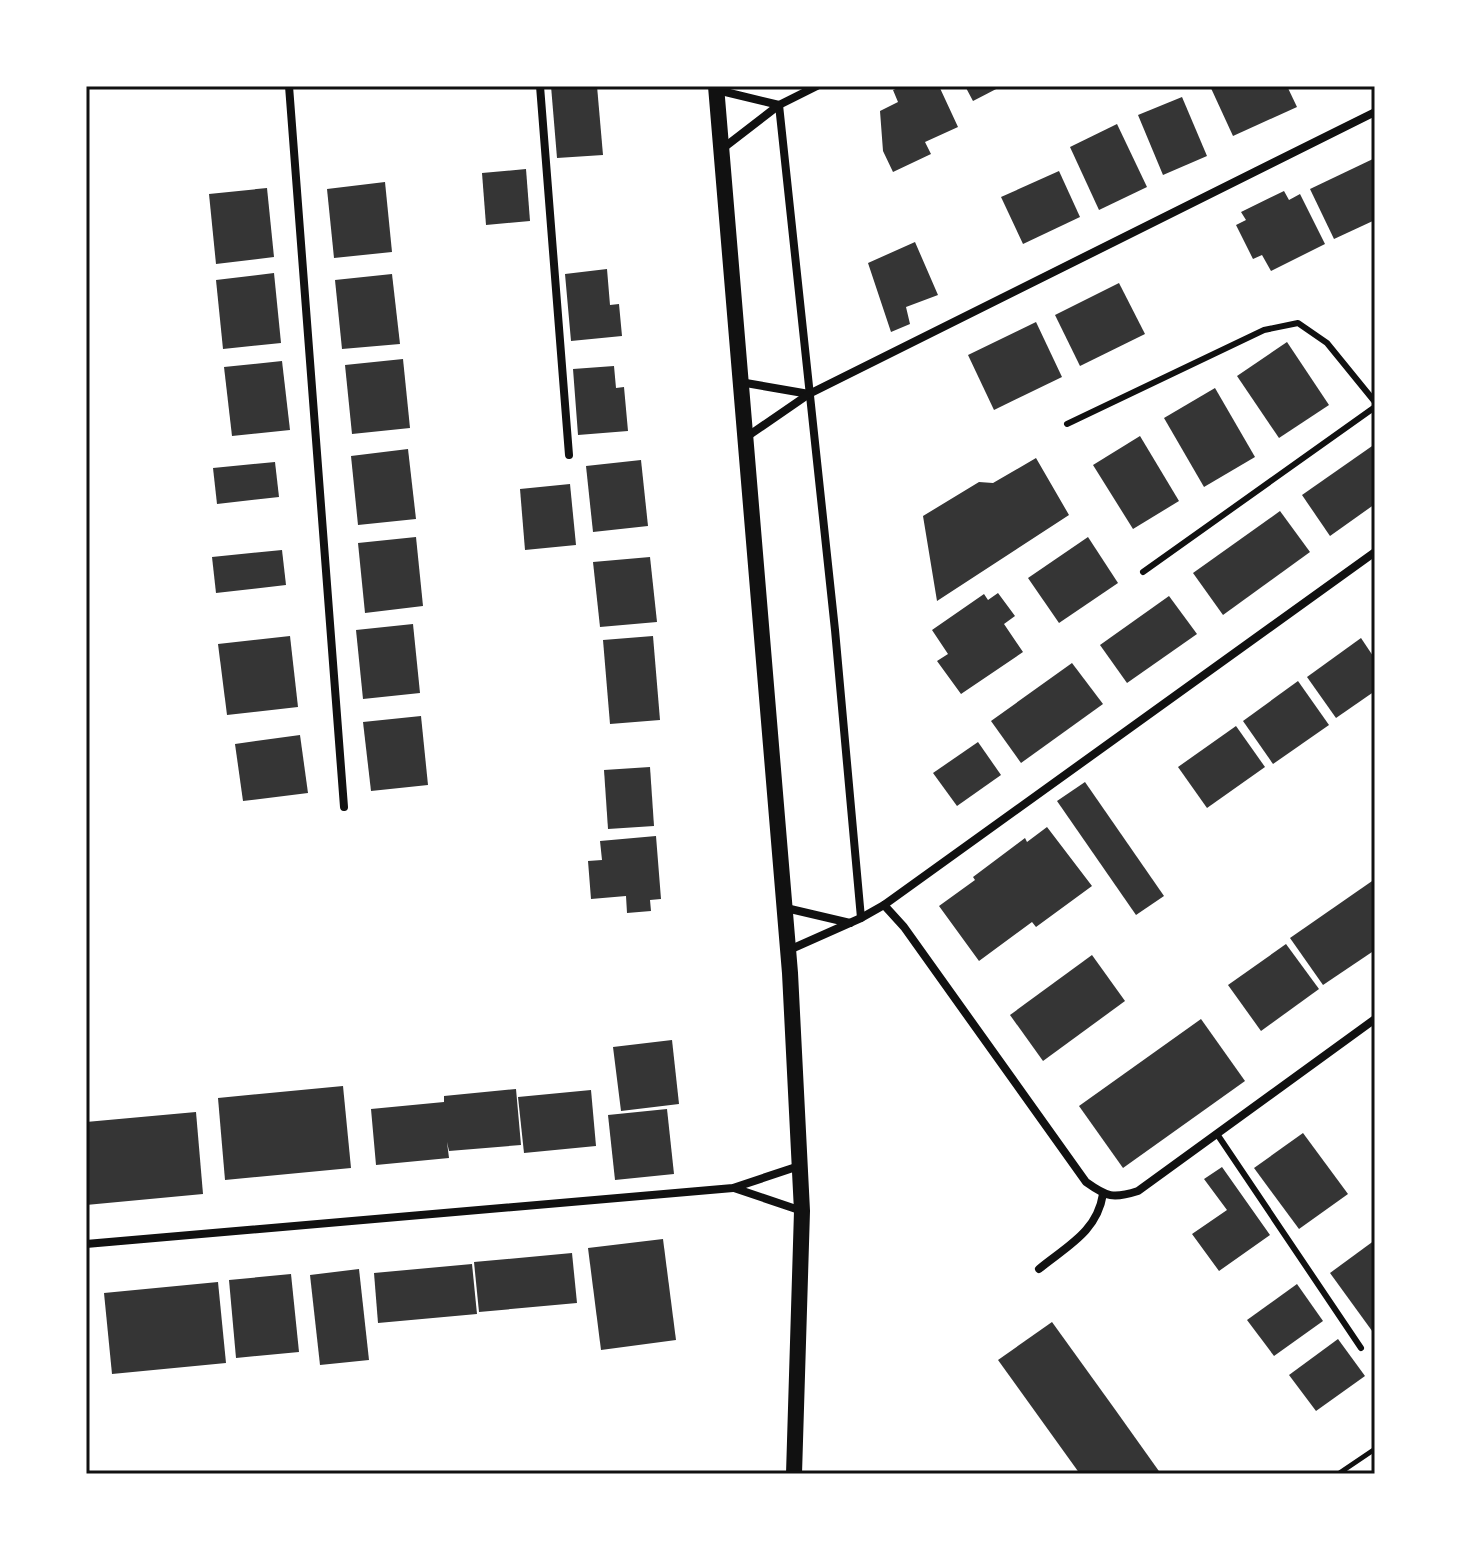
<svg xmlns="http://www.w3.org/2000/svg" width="1461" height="1560" viewBox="0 0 1461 1560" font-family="Signika,sans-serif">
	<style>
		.building { fill: #353535 }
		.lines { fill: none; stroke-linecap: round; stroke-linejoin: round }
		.path { stroke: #111; stroke-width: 5 }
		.service { stroke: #111; stroke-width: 6 }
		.minor { stroke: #111; stroke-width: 8 }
		.secondary { stroke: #111; stroke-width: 16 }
		.neatline { fill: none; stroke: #111; stroke-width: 3 }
	</style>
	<rect width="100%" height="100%" fill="#fff"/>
	<!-- building -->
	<g class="building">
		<polygon points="551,86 597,86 603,155 557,158"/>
		<polygon points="903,86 939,86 958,127 925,142 931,154 893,172 883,151 880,111 898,102 893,90"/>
		<polygon points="965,86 1002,86 973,101"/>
		<polygon points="1210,86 1287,86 1297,107 1233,136"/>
		<polygon points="1182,97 1207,156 1163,175 1138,115"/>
		<polygon points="1117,124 1147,187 1099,210 1070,147"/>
		<polygon points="1375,158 1375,220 1334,239 1310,189"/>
		<polygon points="526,169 530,221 486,225 482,173"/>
		<polygon points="1059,171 1080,217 1023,244 1001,197"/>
		<polygon points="385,182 392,252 334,258 327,189"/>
		<polygon points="267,188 274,257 216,264 209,194"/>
		<polygon points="1284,191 1289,200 1300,194 1325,244 1271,271 1262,255 1253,259 1236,225 1246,220 1241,212"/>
		<polygon points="915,242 938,295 906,307 910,324 891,332 868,263"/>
		<polygon points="607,269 610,305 619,304 622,336 571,341 565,274"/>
		<polygon points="274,273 281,343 223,349 216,280"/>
		<polygon points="392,274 400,344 342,349 335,280"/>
		<polygon points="1119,283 1145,334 1080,366 1055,315"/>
		<polygon points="1036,322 1062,377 994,410 968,355"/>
		<polygon points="1287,342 1329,405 1279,438 1237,376"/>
		<polygon points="403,359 410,428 352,434 345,365"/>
		<polygon points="282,361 290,430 232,436 224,367"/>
		<polygon points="614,366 616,388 624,387 628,431 578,435 573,369"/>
		<polygon points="1215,388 1255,457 1204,487 1164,418"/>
		<polygon points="1140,436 1179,501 1133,529 1093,465"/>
		<polygon points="1375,444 1375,504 1330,536 1302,495"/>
		<polygon points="408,449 416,519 358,525 351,456"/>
		<polygon points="1036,458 1069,515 937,601 923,516 979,482 993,483"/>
		<polygon points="641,460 648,526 593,532 586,466"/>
		<polygon points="275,462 279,497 217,504 213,468"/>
		<polygon points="570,484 576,545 525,550 520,489"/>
		<polygon points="1280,511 1310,552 1223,615 1193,573"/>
		<polygon points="416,537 423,606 365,613 358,543"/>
		<polygon points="1088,537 1118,583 1059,623 1028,578"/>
		<polygon points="282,550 286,585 216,593 212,557"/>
		<polygon points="650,557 657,622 600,627 593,562"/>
		<polygon points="998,593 1015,616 1004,624 1023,652 961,694 937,661 948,654 932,630 984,594 988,600"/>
		<polygon points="1169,596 1197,634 1127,683 1100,645"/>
		<polygon points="413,624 420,693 363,699 356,630"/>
		<polygon points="290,636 298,707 227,715 218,644"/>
		<polygon points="653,636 660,720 610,724 603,640"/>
		<polygon points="1361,638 1375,659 1375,691 1336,718 1307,677"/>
		<polygon points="1072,663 1103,704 1021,763 991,721"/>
		<polygon points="1298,681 1329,725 1273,764 1243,721"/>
		<polygon points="421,716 428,785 371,791 363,722"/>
		<polygon points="1236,726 1265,767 1207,808 1178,767"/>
		<polygon points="300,735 308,793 243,801 235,744"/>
		<polygon points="978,742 1001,775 957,806 933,773"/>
		<polygon points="650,767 654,826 608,829 604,770"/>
		<polygon points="1085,782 1164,896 1136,915 1057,801"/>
		<polygon points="1047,827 1092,886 1036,927 1032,922 979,961 939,906 975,880 973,877 1025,838 1027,842"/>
		<polygon points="656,836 661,899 650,900 651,911 627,913 626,896 591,899 588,861 602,860 600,841"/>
		<polygon points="1375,879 1375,950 1323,985 1290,938"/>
		<polygon points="1286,944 1319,989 1261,1031 1228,985"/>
		<polygon points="1092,955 1125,1001 1043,1061 1010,1015"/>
		<polygon points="1201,1019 1245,1081 1123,1168 1079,1106"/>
		<polygon points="672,1040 679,1104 621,1111 613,1047"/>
		<polygon points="343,1086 351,1168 225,1180 218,1098"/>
		<polygon points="516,1089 521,1145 449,1151 447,1142 449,1158 376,1165 371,1109 444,1102 444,1096"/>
		<polygon points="591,1090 596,1146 524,1153 518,1097"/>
		<polygon points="667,1109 674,1174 615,1180 608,1115"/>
		<polygon points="196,1112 203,1194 86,1205 86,1122"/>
		<polygon points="1303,1133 1348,1194 1299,1229 1254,1168"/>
		<polygon points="1222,1167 1270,1235 1219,1271 1192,1234 1227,1210 1204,1179"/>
		<polygon points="663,1239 676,1340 601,1350 588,1248"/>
		<polygon points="1375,1240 1375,1335 1330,1273"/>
		<polygon points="572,1253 577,1303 479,1312 474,1262"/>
		<polygon points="472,1264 477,1314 378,1323 374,1273"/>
		<polygon points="359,1269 369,1360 320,1365 310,1275"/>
		<polygon points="291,1274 299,1352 236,1358 229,1280"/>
		<polygon points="218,1282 226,1363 112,1374 104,1293"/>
		<polygon points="1297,1284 1323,1321 1274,1356 1247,1320"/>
		<polygon points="1052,1322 1114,1408 1161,1474 1080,1474 998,1360"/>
		<polygon points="1338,1339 1365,1376 1316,1411 1289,1375"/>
	</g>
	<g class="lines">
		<!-- path -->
		<polyline class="path" points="1338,1474 1375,1449"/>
		<!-- service -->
		<g class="service">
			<polyline points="1067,424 1264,330 1298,323 1327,343 1375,402"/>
			<polyline points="1143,572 1375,407"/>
			<polyline points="1217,1134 1361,1348"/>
		</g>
		<!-- minor -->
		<g class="minor">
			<polyline points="289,86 344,807"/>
			<polyline points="540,86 569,455"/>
			<polyline points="717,90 779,105"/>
			<polyline points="779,105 835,630 861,918"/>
			<polyline points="722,149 779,105 817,86"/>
			<polyline points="740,382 809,394"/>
			<polyline points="745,438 809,394 1375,112"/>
			<path d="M 884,905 L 904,927 L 1086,1182 C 1107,1197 1113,1199 1138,1191 L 1375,1019"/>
			<polyline points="786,908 850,923"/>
			<polyline points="789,950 861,918 884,905 1375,552"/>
			<polyline points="734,1188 802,1211"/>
			<polyline points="86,1244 733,1188 799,1166"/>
			<path d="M 1039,1269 C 1067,1246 1097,1232 1103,1194"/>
		</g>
		<!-- secondary -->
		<polyline class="secondary" points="716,86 790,973 802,1211 794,1474"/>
	</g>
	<!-- border -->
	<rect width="1461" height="1560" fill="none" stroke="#ffffff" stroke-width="176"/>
	<rect x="88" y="88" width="1285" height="1384" class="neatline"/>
</svg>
